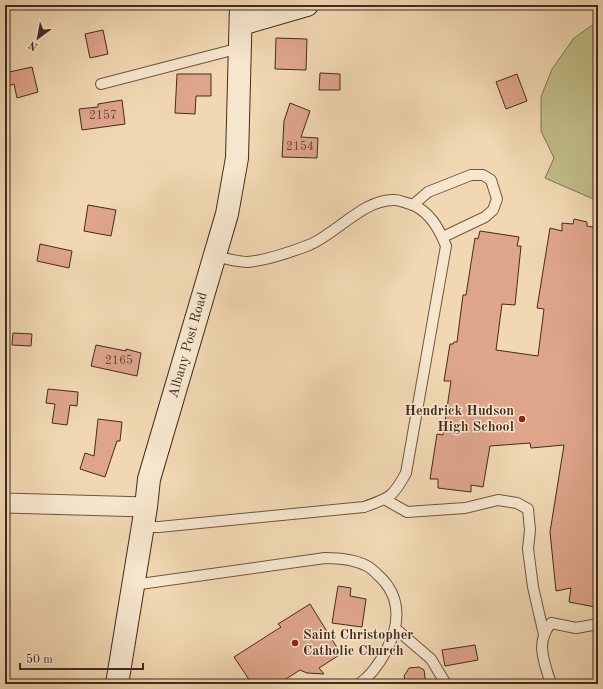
<svg xmlns="http://www.w3.org/2000/svg" width="603" height="689" viewBox="0 0 603 689" font-family="'Old Standard TT',serif">
	<style>
		.green { fill: #c0bd88; stroke: #817454 }
		.building { fill: #dea58b; stroke: #422b1f }
		.lines { fill: none; stroke-linecap: round; stroke-linejoin: round }
		.lane-casing { stroke: #6e5644; stroke-width: 12 }
		.street-casing { stroke: #6e5644; stroke-width: 21 }
		.secondary-casing { stroke: #422b1f; stroke-width: 24 }
		.lane { stroke: #f6e6cd; stroke-width: 10 }
		.street { stroke: #f6e6cd; stroke-width: 19 }
		.secondary { stroke: #f6e6cd; stroke-width: 22 }
		.poi-dot { fill: #8f2418; stroke: #f6e6cd; stroke-width: 1.5 }
		.labels { text-anchor: middle; dominant-baseline: central; stroke-width: 3; stroke-linejoin: round; paint-order: stroke }
		.number-label { font-size: 12px; fill: #694a3a }
		.street-label { font-size: 14px; fill: #422b1f; stroke: #f6e6cd }
		.poi-label { font-size: 14px; font-weight: bold; fill: #422b1f; stroke: #f6e6cd; text-anchor: end }
	</style>
	<rect width="100%" height="100%" fill="#f1d8b2"/>
	<filter id="stains"><feTurbulence type="fractalNoise" baseFrequency=".005" numOctaves="4"/><feColorMatrix values="0 0 0 0 .2 0 0 0 0 .09 0 0 0 0 .02 0 0 0 .5 -.17"/></filter>
	<radialGradient id="worn" r=".72"><stop offset=".6" stop-color="#630" stop-opacity="0"/><stop offset="1" stop-color="#630" stop-opacity=".3"/></radialGradient>
	<!-- green -->
	<polygon class="green" points="598,21 598,201 545,178 554,158 541,131 541,97 552,69 574,38"/>
	<!-- building -->
	<g class="building">
		<polygon points="103,30 108,54 90,58 85,34"/>
		<polygon points="276,38 307,39 306,70 275,69"/>
		<polygon points="32,67 38,92 17,98 14,84 8,86 5,73"/>
		<polygon points="320,73 340,74 340,90 319,90"/>
		<polygon points="177,74 211,74 211,96 196,96 195,114 175,113"/>
		<polygon points="517,74 527,101 506,109 496,82"/>
		<polygon points="122,100 125,124 82,130 79,109 98,107 98,104"/>
		<polygon points="290,103 310,111 301,137 318,138 317,158 282,157 284,121"/>
		<polygon points="88,205 116,210 111,236 84,231"/>
		<polygon points="574,219 587,222 587,226 598,228 598,383 595,404 598,405 598,588 595,607 569,602 571,588 556,591 550,532 564,445 531,448 530,443 490,446 483,487 471,485 471,492 438,488 438,479 430,479 437,434 443,435 451,381 444,381 450,344 453,344 454,342 457,342 463,295 466,295 475,238 478,239 480,231 519,237 517,246 521,246 515,305 502,304 496,350 538,356 544,309 537,308 550,228 562,231 562,223 573,224"/>
		<polygon points="40,244 72,251 69,268 37,261"/>
		<polygon points="13,333 32,334 31,346 12,345"/>
		<polygon points="96,345 126,351 126,349 141,353 137,376 91,366"/>
		<polygon points="48,389 78,392 77,406 70,405 67,425 52,423 55,404 46,403"/>
		<polygon points="98,419 122,422 120,441 117,441 105,477 80,469 85,453 94,456"/>
		<polygon points="338,586 351,588 350,596 366,599 362,627 332,623"/>
		<polygon points="310,604 341,654 319,668 324,674 307,673 300,670 278,684 252,684 234,657 281,627 278,624"/>
		<polygon points="475,645 478,660 445,666 442,650"/>
		<polygon points="419,667 424,670 426,684 406,684 404,676 409,668"/>
	</g>
	<g class="lines">
		<!-- lane casing -->
		<g class="lane-casing">
			<g id="lane">
				<polyline points="101,84 240,48"/>
				<polyline points="413,205 428,192 471,175 483,175 491,180 497,199 493,210 485,217 443,237"/>
				<polyline points="386,500 407,512 465,508 498,500 517,503 528,509 530,530 528,549 533,587 544,635"/>
				<path d="M 142,527 L 159,527 L 364,507 C 390,498 393,497 406,473 L 446,246 C 439,228 429,210 410,204 C 405,203 400,200 395,200 C 365,198 336,234 309,245 C 291,252 268,260 248,262 C 237,262 225,258 214,256"/>
				<path d="M 133,585 L 325,558 C 339,558 354,559 367,566 C 371,568 375,572 379,576 C 402,597 400,626 386,651 C 379,664 371,676 359,684"/>
				<polyline points="396,629 431,659 446,684"/>
				<path d="M 551,684 C 544,661 535,643 551,623 L 576,628 L 598,624"/>
			</g>
		</g>
		<!-- street casing -->
		<g class="street-casing">
			<polyline id="street" points="5,503 146,507"/>
		</g>
		<!-- secondary casing -->
		<g class="secondary-casing">
			<g id="secondary">
				<polyline points="241,24 307,5"/>
				<polyline points="117,684 146,507 149,479 227,214 237,158 241,5"/>
			</g>
		</g>
		<!-- lane -->
		<use href="#lane" class="lane"/>
		<!-- street -->
		<use href="#street" class="street"/>
		<!-- secondary -->
		<use href="#secondary" class="secondary"/>
	</g>
	<!-- markers -->
	<g class="poi-dot">
		<circle cx="522" cy="419" r="4"/>
		<circle cx="295" cy="643" r="4"/>
	</g>
	<g class="labels">
		<!-- number labels -->
		<g class="number-label">
			<text x="103" y="116">2157</text>
			<text x="300" y="147">2154</text>
			<text x="119" y="361">2165</text>
		</g>
		<!-- street labels -->
		<g class="street-label">
			<text transform="translate(188 345) rotate(-74)">Albany Post Road</text>
		</g>
		<!-- poi labels -->
		<g class="poi-label">
			<text x="514" y="411">Hendrick Hudson<tspan x="514" dy="16">High School</tspan></text>
			<text x="303" y="635" text-anchor="start">Saint Christopher<tspan x="303" dy="16">Catholic Church</tspan></text>
		</g>
	</g>
	<!-- margin -->
	<rect width="603" height="689" fill="none" stroke="#f1d8b2" stroke-width="20"/>
	<rect x="6" y="6" width="591" height="677" fill="none" stroke="#422b1f" stroke-width="2"/>
	<rect x="10" y="10" width="583" height="669" fill="none" stroke="#422b1f"/>
	<!-- north arrow -->
	<g transform="translate(38 38) rotate(212)" stroke="#f6e6cd" stroke-width="3" paint-order="stroke">
	<path d="M0-3L7 15L0 10L-7 15Z" fill="#422b1f"/>
	<text y="-6" font-size="11" font-weight="bold" text-anchor="middle" fill="#422b1f">N</text>
	</g>
	<!-- scale -->
	<path d="M20 663v6h123v-6" fill="none" stroke="#422b1f" stroke-width="2"/>
	<text x="26" y="663" font-size="12" fill="#422b1f" stroke="#f6e6cd" stroke-width="3" paint-order="stroke">50 m</text>
	<rect width="100%" height="100%" filter="url(#stains)"/>
	<rect width="100%" height="100%" fill="url(#worn)"/>
</svg>
